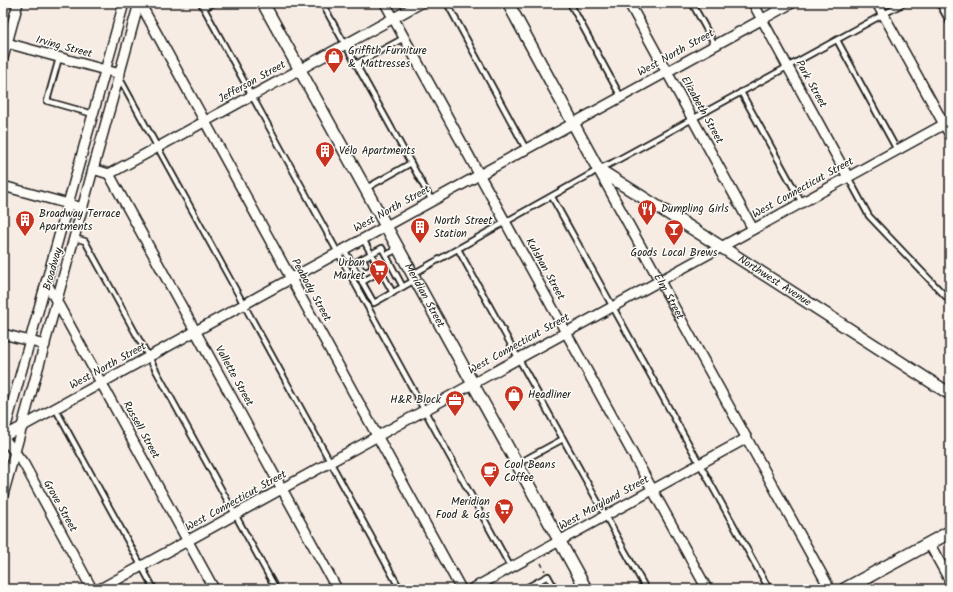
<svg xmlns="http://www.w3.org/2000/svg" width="953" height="592" viewBox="0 0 953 592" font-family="Kalam,sans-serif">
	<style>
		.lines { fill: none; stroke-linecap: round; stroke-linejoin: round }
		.service-casing { stroke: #1c1c1c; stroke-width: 8 }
		.minor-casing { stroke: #1c1c1c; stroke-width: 12 }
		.tertiary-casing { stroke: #1c1c1c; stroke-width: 14 }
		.secondary-casing { stroke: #1c1c1c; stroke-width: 15 }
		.path { stroke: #1c1c1c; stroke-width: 1.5; stroke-dasharray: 4 3; stroke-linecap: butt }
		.service { stroke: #fdfcf7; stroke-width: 4.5 }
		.minor { stroke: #fdfcf7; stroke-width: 9 }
		.tertiary { stroke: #fdfcf7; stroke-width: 11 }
		.secondary { stroke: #fdfcf7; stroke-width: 12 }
		.labels { text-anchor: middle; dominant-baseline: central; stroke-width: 3; stroke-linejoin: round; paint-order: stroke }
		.street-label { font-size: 11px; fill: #1c1c1c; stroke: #fdfcf7 }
		.poi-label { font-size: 11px; fill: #1c1c1c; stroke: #fdfcf7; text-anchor: start }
	</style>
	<rect width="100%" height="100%" fill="#f7ece3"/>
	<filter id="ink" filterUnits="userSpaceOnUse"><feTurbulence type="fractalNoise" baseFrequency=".025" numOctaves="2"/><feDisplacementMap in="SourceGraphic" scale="8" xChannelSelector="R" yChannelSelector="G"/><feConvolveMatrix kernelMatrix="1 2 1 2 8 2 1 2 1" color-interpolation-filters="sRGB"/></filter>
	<g filter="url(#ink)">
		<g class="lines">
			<!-- service casing -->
			<g class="service-casing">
				<g id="service">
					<polyline points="201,3 511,568"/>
					<polyline points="322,3 432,201"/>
					<polyline points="447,3 526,149"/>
					<polyline points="570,3 621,97"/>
					<polyline points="692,3 715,45"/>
					<polyline points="939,3 950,23"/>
					<polyline points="204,8 214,3"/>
					<polyline points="837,40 897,150"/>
					<polyline points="59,58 47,101 93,114"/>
					<polyline points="356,64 404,38"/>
					<polyline points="119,77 400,589"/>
					<polyline points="741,92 802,203"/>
					<polyline points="848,177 869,216 950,301"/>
					<polyline points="365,189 411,163"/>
					<polyline points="552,197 769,589"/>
					<polyline points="74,238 85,241 276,589"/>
					<polyline points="363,239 393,293"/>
					<polyline points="344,249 352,264"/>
					<polyline points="458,249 646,589"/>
					<polyline points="386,255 398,249"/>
					<polyline points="363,258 366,265"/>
					<polyline points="413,274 591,174 598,169 612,163 904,3"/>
					<polyline points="362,282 381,271"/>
					<path d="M 403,287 L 382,248 L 352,264 L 374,303 C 388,295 401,288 415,280"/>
					<polyline points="55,408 154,589"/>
					<polyline points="517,464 563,439"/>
					<polyline points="524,589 548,576 555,589"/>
				</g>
			</g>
			<!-- minor casing -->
			<g class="minor-casing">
				<g id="minor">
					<polyline points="140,3 461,589"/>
					<polyline points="385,3 707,589"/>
					<polyline points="629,3 753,229"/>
					<polyline points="753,3 848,177"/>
					<polyline points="877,3 950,135"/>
					<polyline points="3,42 120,74"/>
					<polyline points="3,58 18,3"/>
					<polyline points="93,169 109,174 421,3"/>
					<path id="s1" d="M 598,169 L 830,589"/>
					<polyline points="109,174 337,589"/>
					<polyline points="3,186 83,208"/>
					<polyline points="46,282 214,589"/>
					<polyline points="3,334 45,345"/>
					<polyline points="3,437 124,3"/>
					<polyline points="3,495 139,3"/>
					<polyline points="929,543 950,581"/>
					<polyline points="92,589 24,464 3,437 792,3"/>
					<polyline points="100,589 950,121"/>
					<polyline points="472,589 747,438"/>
				</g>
			</g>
			<!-- tertiary casing -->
			<g class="tertiary-casing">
				<g id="tertiary">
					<path id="s2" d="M 263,3 L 586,589"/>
					<path id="s3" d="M 508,3 L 598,169 L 734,255 L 950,394"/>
				</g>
			</g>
			<!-- secondary casing -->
			<g class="secondary-casing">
				<polyline id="secondary" points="845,589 950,532"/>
			</g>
			<!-- path -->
			<polyline class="path" points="541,563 545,571"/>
			<!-- service -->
			<use href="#service" class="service"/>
			<!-- minor -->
			<use href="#minor" class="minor"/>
			<!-- tertiary -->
			<use href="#tertiary" class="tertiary"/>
			<!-- secondary -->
			<use href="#secondary" class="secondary"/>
		</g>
	</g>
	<!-- icons -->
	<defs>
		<g id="shop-pin" transform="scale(1)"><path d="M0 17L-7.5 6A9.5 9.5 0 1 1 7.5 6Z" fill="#c8321e" stroke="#fdfcf7"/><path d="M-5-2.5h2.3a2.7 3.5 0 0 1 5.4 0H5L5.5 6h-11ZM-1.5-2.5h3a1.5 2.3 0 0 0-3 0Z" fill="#fff"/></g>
		<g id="building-pin" transform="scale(1)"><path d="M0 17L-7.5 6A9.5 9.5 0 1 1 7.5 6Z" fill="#c8321e" stroke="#fdfcf7"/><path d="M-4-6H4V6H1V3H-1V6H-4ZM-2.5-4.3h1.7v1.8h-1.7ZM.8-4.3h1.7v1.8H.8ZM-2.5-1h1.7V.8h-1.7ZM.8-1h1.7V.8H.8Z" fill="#fff"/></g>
		<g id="restaurant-pin" transform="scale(1)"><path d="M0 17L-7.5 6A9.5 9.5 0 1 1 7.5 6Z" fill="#c8321e" stroke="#fdfcf7"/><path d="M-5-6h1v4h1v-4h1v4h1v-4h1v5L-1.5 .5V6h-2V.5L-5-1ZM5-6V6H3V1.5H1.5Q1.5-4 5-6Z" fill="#fff"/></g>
		<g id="bar-pin" transform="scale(1)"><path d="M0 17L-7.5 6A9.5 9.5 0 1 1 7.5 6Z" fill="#c8321e" stroke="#fdfcf7"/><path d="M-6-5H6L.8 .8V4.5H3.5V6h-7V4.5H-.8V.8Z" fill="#fff"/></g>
		<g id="supermarket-pin" transform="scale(1)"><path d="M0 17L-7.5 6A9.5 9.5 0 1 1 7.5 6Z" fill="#c8321e" stroke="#fdfcf7"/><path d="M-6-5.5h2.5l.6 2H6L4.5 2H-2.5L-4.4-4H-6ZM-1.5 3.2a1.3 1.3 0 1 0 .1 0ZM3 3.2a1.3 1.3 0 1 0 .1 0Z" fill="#fff"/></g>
		<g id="office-pin" transform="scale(1)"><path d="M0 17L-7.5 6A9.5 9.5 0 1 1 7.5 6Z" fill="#c8321e" stroke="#fdfcf7"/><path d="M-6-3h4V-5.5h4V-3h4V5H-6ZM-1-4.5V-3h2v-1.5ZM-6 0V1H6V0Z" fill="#fff"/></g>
		<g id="cafe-pin" transform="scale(1)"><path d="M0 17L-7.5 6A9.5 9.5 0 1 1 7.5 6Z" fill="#c8321e" stroke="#fdfcf7"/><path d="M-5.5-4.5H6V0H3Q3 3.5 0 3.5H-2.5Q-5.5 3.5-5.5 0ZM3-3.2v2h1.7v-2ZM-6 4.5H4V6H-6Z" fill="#fff"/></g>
	</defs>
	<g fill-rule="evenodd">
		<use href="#shop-pin" x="334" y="57"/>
		<use href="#building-pin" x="325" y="151"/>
		<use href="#restaurant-pin" x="647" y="209"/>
		<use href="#building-pin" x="25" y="220"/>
		<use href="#building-pin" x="420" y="227"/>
		<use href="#bar-pin" x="674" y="229"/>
		<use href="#supermarket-pin" x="379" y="269"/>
		<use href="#shop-pin" x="514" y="395"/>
		<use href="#office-pin" x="455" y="400"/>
		<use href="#cafe-pin" x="490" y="471"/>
		<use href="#supermarket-pin" x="504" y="508"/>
	</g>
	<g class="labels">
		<!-- street labels -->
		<g class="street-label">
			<text transform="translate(64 47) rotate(15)">Irving Street</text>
			<text transform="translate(676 53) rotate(-29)">West North Street</text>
			<text transform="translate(252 82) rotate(-29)">Jefferson Street</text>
			<text transform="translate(811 84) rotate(61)">Park Street</text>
			<text transform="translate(702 110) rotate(61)">Elizabeth Street</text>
			<text transform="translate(803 188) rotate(-29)">West Connecticut Street</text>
			<text transform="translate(392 209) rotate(-29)">West North Street</text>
			<text transform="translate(53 269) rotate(-74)">Broadway</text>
			<text transform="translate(545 269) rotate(61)">Kulshan Street</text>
			<text stroke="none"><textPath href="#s3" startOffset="398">Northwest Avenue</textPath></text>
			<text transform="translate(311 290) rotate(61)">Peabody Street</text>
			<text stroke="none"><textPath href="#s2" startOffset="334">Meridian Street</textPath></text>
			<text stroke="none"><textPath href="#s1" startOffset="146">Elm Street</textPath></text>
			<text transform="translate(519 344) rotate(-29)">West Connecticut Street</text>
			<text transform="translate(108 366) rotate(-29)">West North Street</text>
			<text transform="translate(234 376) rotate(61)">Vallette Street</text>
			<text transform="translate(141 430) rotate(61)">Russell Street</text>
			<text transform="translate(236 501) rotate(-29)">West Connecticut Street</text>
			<text transform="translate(604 503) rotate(-29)">West Maryland Street</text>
			<text transform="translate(60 506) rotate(61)">Grove Street</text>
		</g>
		<!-- poi labels -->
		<g class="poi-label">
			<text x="348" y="51">Griffith Furniture<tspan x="348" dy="13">&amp; Mattresses</tspan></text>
			<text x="339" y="151">Vélo Apartments</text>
			<text x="661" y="209">Dumpling Girls</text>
			<text x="39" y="214">Broadway Terrace<tspan x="39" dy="13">Apartments</tspan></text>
			<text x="434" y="221">North Street<tspan x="434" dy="13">Station</tspan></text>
			<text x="674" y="253" text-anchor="middle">Goods Local Brews</text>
			<text x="365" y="263" text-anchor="end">Urban<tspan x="365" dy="13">Market</tspan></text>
			<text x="528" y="395">Headliner</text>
			<text x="441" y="400" text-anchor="end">H&amp;R Block</text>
			<text x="504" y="465">Cool Beans<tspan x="504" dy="13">Coffee</tspan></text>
			<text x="490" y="502" text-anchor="end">Meridian<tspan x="490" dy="13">Food &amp; Gas</tspan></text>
		</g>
	</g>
	<!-- margin -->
	<rect width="953" height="592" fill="none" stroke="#fdfcf7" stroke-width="16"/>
	<rect x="8" y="8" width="937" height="576" fill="none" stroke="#1c1c1c" stroke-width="1.5" filter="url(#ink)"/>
</svg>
